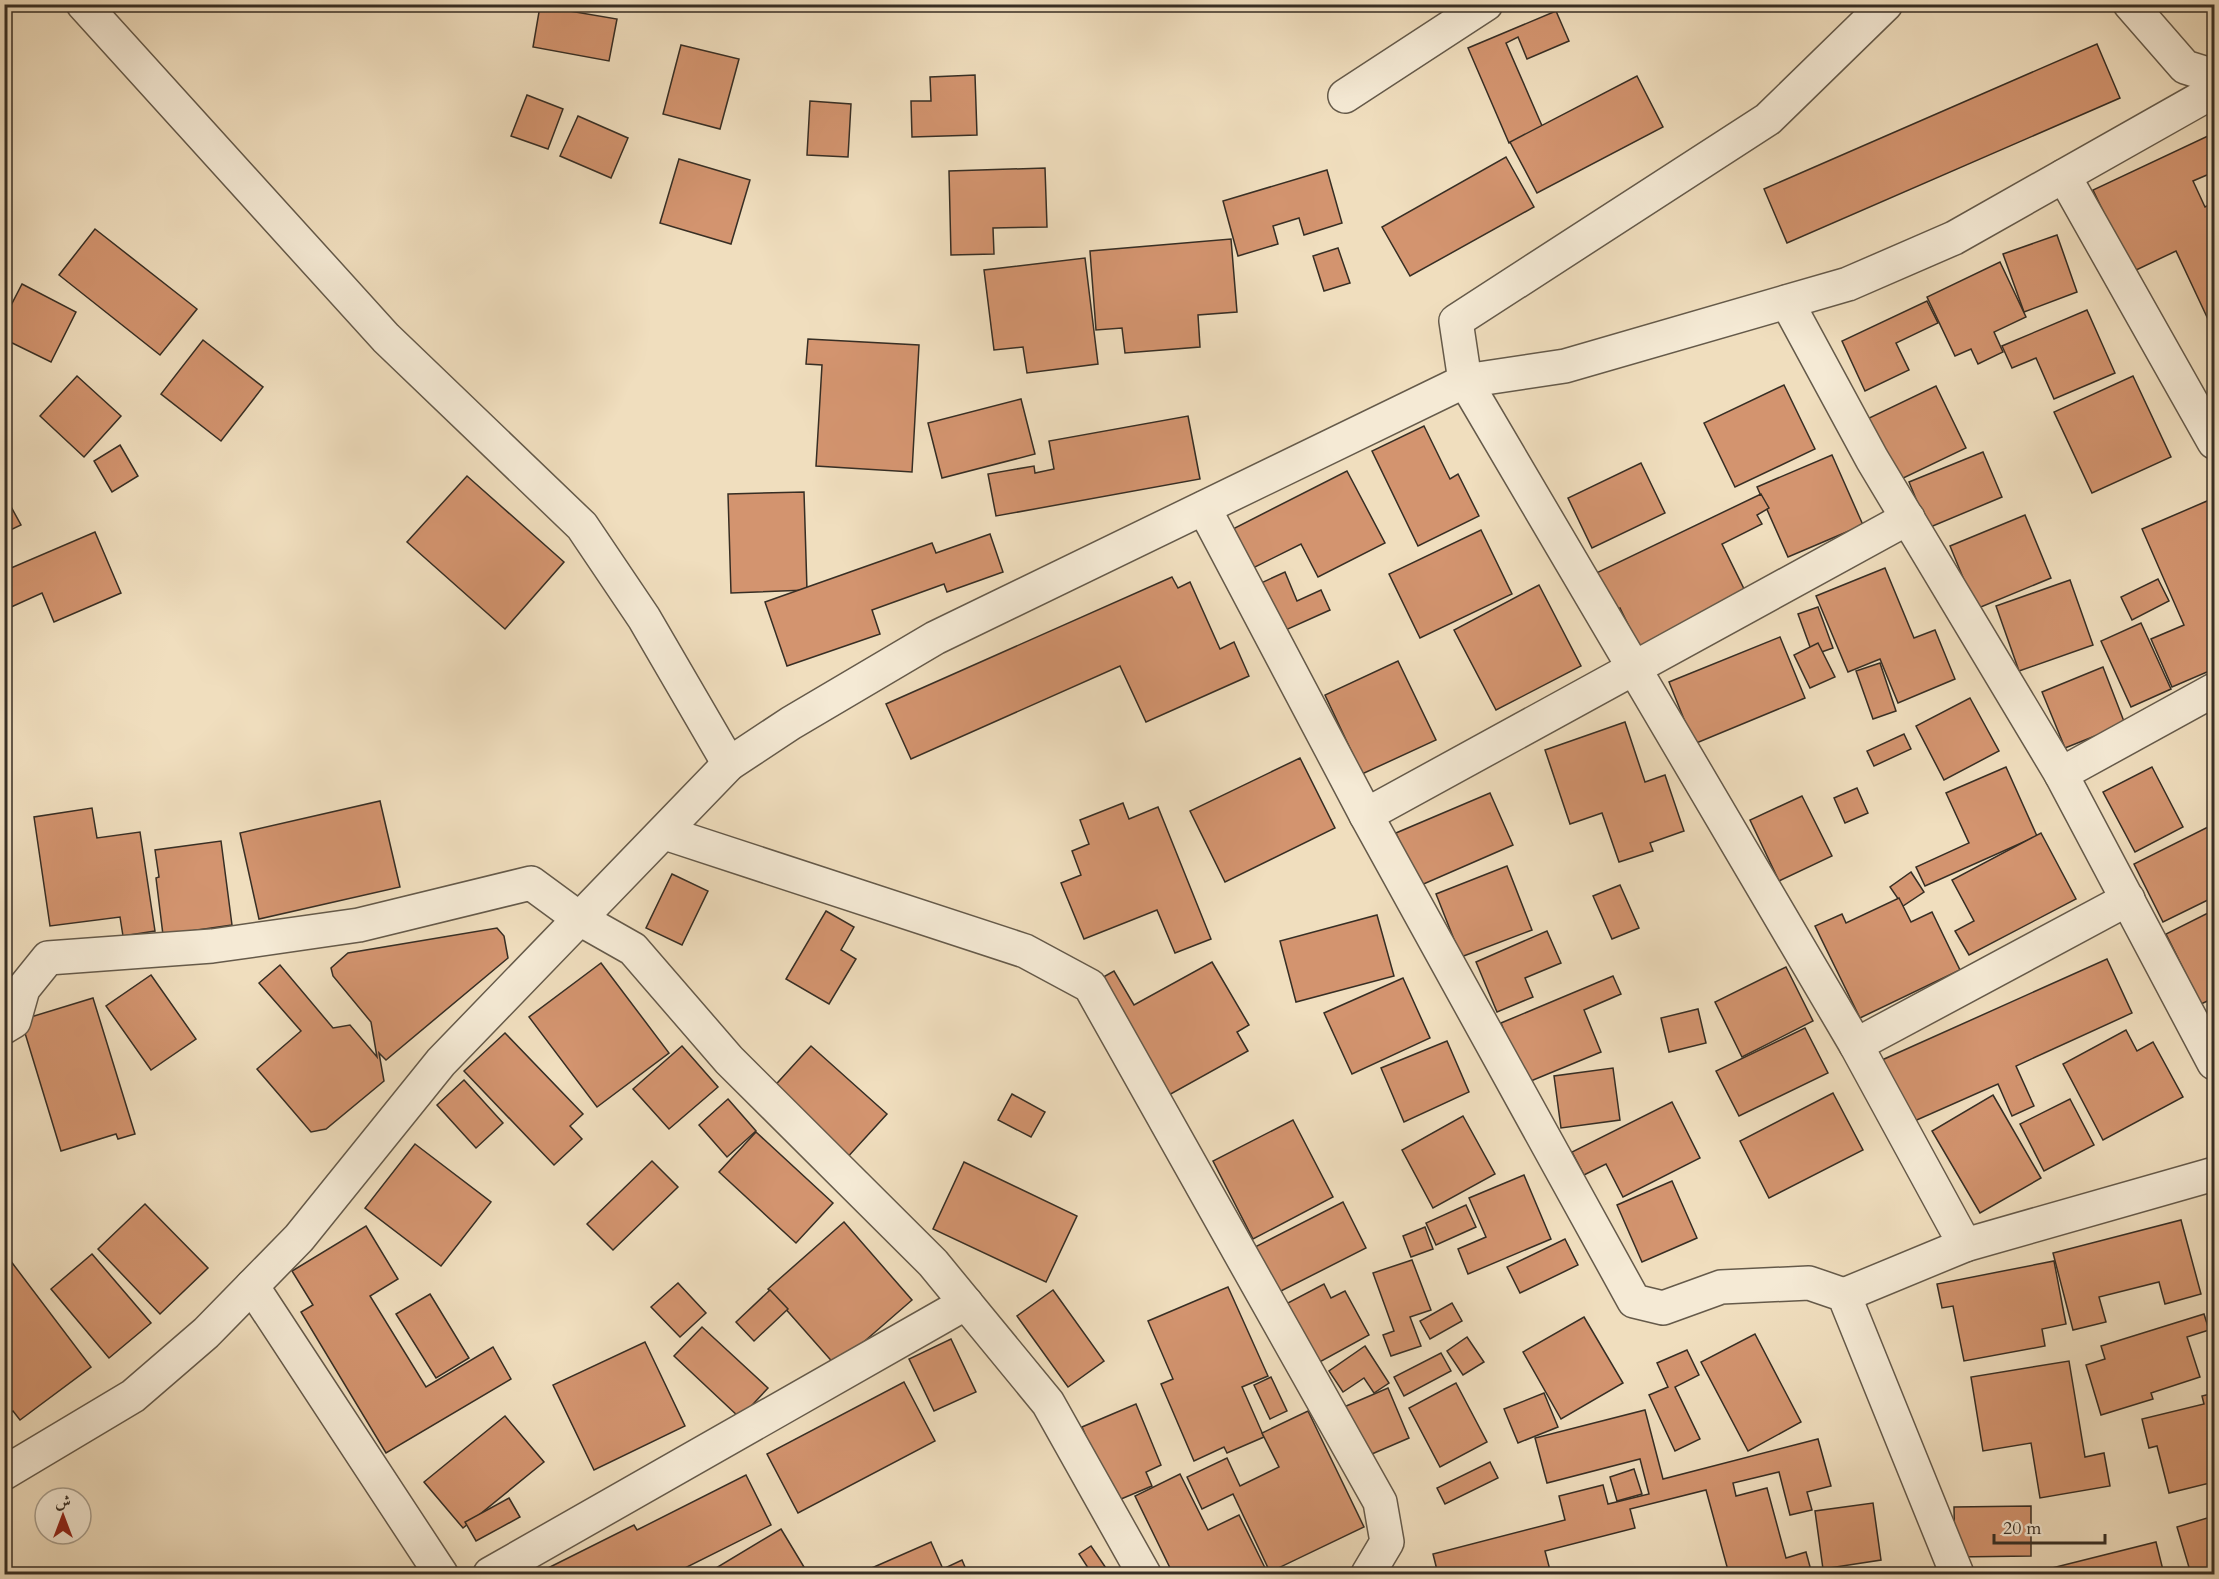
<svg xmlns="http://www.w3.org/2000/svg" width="2219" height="1579" viewBox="0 0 2219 1579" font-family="Cardo,Amiri,serif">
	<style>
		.building { fill: #d3946f; stroke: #372e24; stroke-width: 1.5 }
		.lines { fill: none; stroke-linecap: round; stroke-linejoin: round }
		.minor-casing { stroke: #655a4a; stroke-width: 36 }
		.minor { stroke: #f5ead5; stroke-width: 33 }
	</style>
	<rect width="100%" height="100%" fill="#f0debe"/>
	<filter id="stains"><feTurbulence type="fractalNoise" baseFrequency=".00333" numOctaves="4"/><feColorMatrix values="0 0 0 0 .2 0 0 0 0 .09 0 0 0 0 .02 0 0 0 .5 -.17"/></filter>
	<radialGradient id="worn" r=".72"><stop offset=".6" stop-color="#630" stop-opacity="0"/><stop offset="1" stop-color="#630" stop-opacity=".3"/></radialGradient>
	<!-- building -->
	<g class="building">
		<polygon points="540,6 617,19 609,61 533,47"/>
		<polygon points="1556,11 1569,41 1527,59 1518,37 1506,43 1543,128 1509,143 1468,48"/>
		<polygon points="2097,44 2120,98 1787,243 1764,189"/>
		<polygon points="681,45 739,59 720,129 663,114"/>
		<polygon points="975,75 977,135 912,137 911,101 931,101 930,77"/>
		<polygon points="1637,76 1663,127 1537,193 1510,142"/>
		<polygon points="527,95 563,109 548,149 511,136"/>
		<polygon points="810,101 851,104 848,157 807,155"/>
		<polygon points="578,116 628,138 611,178 560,156"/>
		<polygon points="2210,135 2214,144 2214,172 2193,181 2205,207 2214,202 2214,332 2176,251 2132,272 2093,190"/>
		<polygon points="1506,157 1534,207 1410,276 1382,227"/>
		<polygon points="679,159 750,180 731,244 660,223"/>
		<polygon points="1045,168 1047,227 993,228 994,254 951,255 949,171"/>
		<polygon points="1327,170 1342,223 1304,235 1299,218 1273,226 1278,244 1238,256 1223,201"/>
		<polygon points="95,229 197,309 160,355 59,275"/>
		<polygon points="2057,235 2077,292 2024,312 2003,254"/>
		<polygon points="1231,239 1237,312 1198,315 1200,347 1125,353 1122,328 1096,330 1090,251"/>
		<polygon points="1338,248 1350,283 1324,291 1313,256"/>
		<polygon points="1085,258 1098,364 1027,373 1023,347 994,350 984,270"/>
		<polygon points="2000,262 2026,317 1994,332 2003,352 1978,364 1971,349 1955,356 1927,297"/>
		<polygon points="22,284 76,312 51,362 4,339 4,319"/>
		<polygon points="1927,301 1938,323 1896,343 1909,370 1865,391 1842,341"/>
		<polygon points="2087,310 2115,373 2054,399 2036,358 2012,368 2002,346"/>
		<polygon points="808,339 919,345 912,472 816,466 822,365 806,364"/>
		<polygon points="203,340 263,387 221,441 161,394"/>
		<polygon points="77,376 121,416 84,457 40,416"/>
		<polygon points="2133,376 2171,457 2092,493 2054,412"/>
		<polygon points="1784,385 1815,449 1735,487 1704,423"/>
		<polygon points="1936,386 1966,448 1895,482 1865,420"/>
		<polygon points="1021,399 1035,454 942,478 928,423"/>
		<polygon points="1188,416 1200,479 996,516 988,474 1034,466 1035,473 1054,469 1049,441"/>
		<polygon points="1424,426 1450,479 1458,474 1479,516 1418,546 1372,451"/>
		<polygon points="120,445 138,476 112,492 94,461"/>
		<polygon points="1983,452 2002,497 1928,528 1909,482"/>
		<polygon points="1832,455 1863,525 1788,557 1757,487"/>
		<polygon points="1641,463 1665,513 1592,548 1568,498"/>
		<polygon points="1347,471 1385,543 1318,577 1301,544 1247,571 1227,532"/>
		<polygon points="467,476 564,562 505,629 407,542"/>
		<polygon points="804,492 807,590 731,593 728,494"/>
		<polygon points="4,494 21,525 4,533"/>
		<polygon points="1761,494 1769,508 1757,515 1762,524 1722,544 1747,595 1639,647 1620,608 1606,615 1588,577"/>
		<polygon points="2214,498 2214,669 2172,687 2151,639 2184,625 2142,529"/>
		<polygon points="2025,515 2051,578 1976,609 1950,546"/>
		<polygon points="1481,530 1512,594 1420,638 1389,574"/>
		<polygon points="95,532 121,593 54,622 42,593 9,608 4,598 4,571"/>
		<polygon points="990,534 1003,572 947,592 944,584 872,610 880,634 787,666 765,602 932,543 936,553"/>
		<polygon points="1885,568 1914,638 1935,630 1955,679 1898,703 1880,659 1848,672 1816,596"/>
		<polygon points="1285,572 1297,601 1321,590 1330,610 1270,637 1248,589"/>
		<polygon points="1172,577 1178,588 1190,582 1220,649 1234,642 1249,676 1146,722 1120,666 911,759 886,704"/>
		<polygon points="2158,579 2169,601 2132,620 2121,597"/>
		<polygon points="2070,580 2093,645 2019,671 1996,606"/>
		<polygon points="1539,585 1581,666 1496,710 1454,630"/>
		<polygon points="1818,607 1833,648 1813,655 1798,614"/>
		<polygon points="2141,623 2171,689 2131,707 2101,641"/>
		<polygon points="1780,637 1805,698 1694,744 1669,682"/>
		<polygon points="1818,643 1835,677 1810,688 1794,655"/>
		<polygon points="1398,661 1436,740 1362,774 1325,695"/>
		<polygon points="1880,663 1896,711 1873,719 1856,671"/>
		<polygon points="2103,667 2125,724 2065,748 2042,692"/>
		<polygon points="1970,698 1999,751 1944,780 1916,726"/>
		<polygon points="1625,722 1645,782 1665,775 1684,831 1650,843 1653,851 1619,862 1602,813 1570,824 1545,750"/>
		<polygon points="1904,734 1911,749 1874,766 1867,751"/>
		<polygon points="1300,758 1335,828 1225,882 1190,811"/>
		<polygon points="2006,767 2037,836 1925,886 1916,867 1969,843 1946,793"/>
		<polygon points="2152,767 2183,827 2135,852 2103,792"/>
		<polygon points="1857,788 1868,813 1845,823 1834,798"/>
		<polygon points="1490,793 1513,845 1419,886 1396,833"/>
		<polygon points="1802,796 1832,856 1779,881 1750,820"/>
		<polygon points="380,801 400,887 259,919 240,833"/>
		<polygon points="1123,803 1129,819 1158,807 1211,939 1175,953 1157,910 1084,939 1061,883 1081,875 1072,851 1089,844 1080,820"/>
		<polygon points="92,808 97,838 140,832 155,931 123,936 120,917 50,926 34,817"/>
		<polygon points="2214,824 2214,897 2163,922 2134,864"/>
		<polygon points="2041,833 2076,899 1969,955 1955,931 1974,921 1952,880"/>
		<polygon points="221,841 232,925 163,935 156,878 159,877 155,850"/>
		<polygon points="1507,866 1532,930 1461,957 1436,894"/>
		<polygon points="1911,872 1924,892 1903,906 1890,887"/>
		<polygon points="672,874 708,891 682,945 646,928"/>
		<polygon points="1620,885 1639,928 1612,939 1593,896"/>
		<polygon points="1899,898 1911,922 1932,912 1960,970 1860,1018 1815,926 1842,914 1846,923"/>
		<polygon points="2214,910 2214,998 2201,1004 2166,934"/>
		<polygon points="826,911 854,927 841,950 856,959 829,1004 786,979"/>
		<polygon points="1377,915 1394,976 1296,1002 1280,941"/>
		<polygon points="497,928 504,936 508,958 386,1060 379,1053 384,1081 326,1129 311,1132 257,1069 301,1031 259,983 280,965 333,1028 350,1025 377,1057 371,1022 333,976 331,968 348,953"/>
		<polygon points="1547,931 1561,963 1525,978 1533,997 1497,1012 1476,962"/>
		<polygon points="2107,959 2132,1013 2016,1066 2034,1106 2012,1116 1998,1084 1910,1123 1882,1060"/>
		<polygon points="1212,962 1249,1025 1237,1032 1248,1051 1142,1110 1075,993 1114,971 1134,1005"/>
		<polygon points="601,963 669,1053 597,1107 529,1017"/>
		<polygon points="1786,967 1813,1021 1742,1057 1715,1002"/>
		<polygon points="151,975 196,1039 151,1070 106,1006"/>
		<polygon points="1613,976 1621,994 1584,1010 1601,1052 1526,1083 1501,1023"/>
		<polygon points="1403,978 1430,1038 1352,1074 1324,1013"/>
		<polygon points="93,998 135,1134 118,1139 116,1134 61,1151 21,1020"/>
		<polygon points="1698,1009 1706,1043 1669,1052 1661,1018"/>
		<polygon points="1805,1028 1828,1073 1739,1116 1716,1071"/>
		<polygon points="2126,1030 2137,1051 2153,1042 2183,1097 2103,1140 2063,1064"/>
		<polygon points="505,1033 583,1114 570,1126 582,1139 554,1165 464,1071"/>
		<polygon points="1447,1041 1469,1092 1404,1122 1381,1068"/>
		<polygon points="682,1046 718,1087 669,1129 633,1089"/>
		<polygon points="811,1046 887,1114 845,1160 769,1092"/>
		<polygon points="1613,1068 1620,1120 1561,1128 1554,1076"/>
		<polygon points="464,1080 503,1123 476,1148 437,1105"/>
		<polygon points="1833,1093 1863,1150 1769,1198 1740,1141"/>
		<polygon points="1012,1094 1045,1112 1031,1137 998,1120"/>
		<polygon points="1993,1095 2041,1178 1980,1213 1932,1131"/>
		<polygon points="728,1099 756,1131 727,1157 699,1125"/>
		<polygon points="2070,1099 2094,1145 2044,1171 2020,1124"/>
		<polygon points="1672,1102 1700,1158 1623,1197 1606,1164 1584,1175 1572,1152"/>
		<polygon points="1463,1116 1495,1174 1433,1208 1402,1150"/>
		<polygon points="1293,1120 1333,1197 1253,1239 1213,1161"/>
		<polygon points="756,1132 833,1203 796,1243 719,1172"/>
		<polygon points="415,1144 491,1202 441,1266 365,1208"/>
		<polygon points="652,1161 678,1187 613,1250 587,1224"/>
		<polygon points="964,1162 1077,1216 1046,1282 933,1229"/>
		<polygon points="1524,1175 1551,1239 1468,1274 1458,1249 1486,1237 1469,1198"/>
		<polygon points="1672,1181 1697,1238 1642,1262 1617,1205"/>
		<polygon points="1343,1202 1366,1248 1279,1292 1255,1247"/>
		<polygon points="145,1204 208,1268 160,1314 98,1249"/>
		<polygon points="1466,1205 1476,1227 1436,1245 1426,1223"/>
		<polygon points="2181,1220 2201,1294 2165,1304 2159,1282 2099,1297 2106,1322 2073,1330 2053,1253"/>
		<polygon points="844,1222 912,1300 836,1366 768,1289"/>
		<polygon points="366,1226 398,1279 370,1296 426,1387 493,1347 511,1379 386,1453 301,1312 313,1305 292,1271"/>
		<polygon points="1425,1227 1433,1249 1411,1257 1403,1236"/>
		<polygon points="1565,1239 1578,1265 1520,1293 1507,1267"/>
		<polygon points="92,1254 151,1323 109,1358 51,1289"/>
		<polygon points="10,1260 91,1367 20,1420 13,1411 4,1417 4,1264"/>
		<polygon points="1412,1260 1431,1310 1410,1317 1421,1346 1391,1356 1383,1335 1394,1331 1373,1273"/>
		<polygon points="2054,1261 2066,1324 2042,1329 2045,1346 1964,1361 1953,1306 1942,1308 1937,1284"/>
		<polygon points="678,1283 706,1313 680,1337 651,1307"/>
		<polygon points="1324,1284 1331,1298 1345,1291 1369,1335 1316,1364 1284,1305"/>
		<polygon points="1228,1287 1268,1376 1242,1387 1264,1437 1227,1453 1224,1447 1194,1461 1161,1384 1173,1379 1148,1321"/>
		<polygon points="770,1290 788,1309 754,1341 736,1322"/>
		<polygon points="1053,1290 1104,1361 1068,1387 1017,1316"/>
		<polygon points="430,1294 469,1358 436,1378 396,1314"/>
		<polygon points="1452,1303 1462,1321 1430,1339 1420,1321"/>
		<polygon points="2204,1314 2209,1330 2187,1337 2200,1377 2151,1393 2153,1399 2101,1415 2086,1365 2105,1359 2101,1346"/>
		<polygon points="1584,1317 1623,1383 1561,1419 1523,1352"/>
		<polygon points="702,1327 768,1388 740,1418 674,1356"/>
		<polygon points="1755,1334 1801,1422 1748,1451 1701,1362"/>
		<polygon points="1467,1337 1484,1362 1463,1375 1447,1351"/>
		<polygon points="951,1339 976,1392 934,1411 909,1359"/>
		<polygon points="645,1342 685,1426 594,1470 553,1385"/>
		<polygon points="1365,1346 1389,1383 1374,1393 1364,1378 1343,1392 1329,1371"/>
		<polygon points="1687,1350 1699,1375 1675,1387 1700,1439 1675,1451 1649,1395 1668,1387 1657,1363"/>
		<polygon points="1441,1353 1451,1371 1404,1396 1394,1377"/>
		<polygon points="2069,1361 2085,1457 2104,1453 2110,1486 2040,1498 2031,1443 1983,1451 1971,1377"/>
		<polygon points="1271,1377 1287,1411 1270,1419 1254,1385"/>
		<polygon points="904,1382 935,1441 798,1513 767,1454"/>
		<polygon points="1456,1383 1487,1442 1440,1467 1409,1408"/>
		<polygon points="1388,1388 1409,1438 1365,1457 1344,1407"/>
		<polygon points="1544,1393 1558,1427 1518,1443 1504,1409"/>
		<polygon points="2214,1393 2214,1482 2169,1493 2157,1446 2149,1448 2142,1419 2204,1404 2202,1396"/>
		<polygon points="1136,1404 1161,1465 1146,1472 1152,1486 1114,1502 1082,1427"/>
		<polygon points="1645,1410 1663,1479 1818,1439 1831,1486 1807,1492 1812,1510 1790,1515 1779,1472 1733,1483 1736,1496 1767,1488 1786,1558 1806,1552 1812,1574 1729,1574 1706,1490 1630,1509 1635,1528 1545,1551 1551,1574 1438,1574 1433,1554 1565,1520 1559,1496 1603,1485 1608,1504 1649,1494 1640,1459 1547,1483 1535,1438"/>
		<polygon points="1308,1411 1364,1527 1270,1572 1233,1494 1202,1509 1187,1477 1227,1458 1240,1486 1279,1467 1262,1433"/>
		<polygon points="505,1416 544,1462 463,1528 424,1482"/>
		<polygon points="1490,1462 1498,1478 1445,1504 1437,1488"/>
		<polygon points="1634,1469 1642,1494 1617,1501 1610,1477"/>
		<polygon points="1180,1474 1208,1530 1239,1515 1268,1574 1173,1574 1135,1496"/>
		<polygon points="746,1475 771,1525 673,1574 536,1574 634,1525 637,1530"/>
		<polygon points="509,1498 520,1517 476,1541 465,1522"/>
		<polygon points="1873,1503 1881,1560 1823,1569 1815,1511"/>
		<polygon points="2031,1506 2031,1556 1955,1557 1954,1507"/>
		<polygon points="2214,1516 2214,1574 2191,1574 2177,1527"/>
		<polygon points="781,1529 804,1567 792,1574 706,1574"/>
		<polygon points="931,1542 943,1569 962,1560 968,1574 858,1574"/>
		<polygon points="2156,1542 2164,1574 2033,1574 2032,1573"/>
		<polygon points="1091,1546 1110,1574 1092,1574 1079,1554"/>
	</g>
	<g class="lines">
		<!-- minor casing -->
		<g class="minor-casing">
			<g id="minor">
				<polyline points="83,4 386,338 582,526 644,618 729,764"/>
				<polyline points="2130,4 2185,67 2214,76"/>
				<polyline points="1345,96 1486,4"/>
				<polyline points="2064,176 2214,442"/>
				<polyline points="1787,302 1872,459 2061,774 2214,1063"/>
				<polyline points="1204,508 1366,815 1634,1301 1663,1308 1721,1287 1809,1283 1844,1295 1957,1574"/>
				<polyline points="2061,774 2214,690"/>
				<polyline points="1366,815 1908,518"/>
				<polyline points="665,833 1025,951 1090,986 1380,1502 1387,1542 1368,1574"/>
				<polyline points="4,1027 14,1021 23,989 48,958 212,946 359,925 531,883 580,919 633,949 729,1060 933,1263 1048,1403 1144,1574"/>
				<polyline points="1856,1045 2128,899"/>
				<polyline points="1965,1245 2214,1174"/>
				<polyline points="252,1286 441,1574"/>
				<polyline points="1844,1295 1965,1245 1856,1045 1465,381 1456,321 1768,119 1886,4"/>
				<polyline points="4,1473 133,1396 206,1333 299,1238 441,1062 729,764 791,723 935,638 1465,381 1565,366 1848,284 1954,238 2214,91"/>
				<polyline points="490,1574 966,1303"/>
			</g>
		</g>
		<!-- minor -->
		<use href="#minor" class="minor"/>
	</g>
	<!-- margin -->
	<rect width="2219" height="1579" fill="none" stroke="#f0debe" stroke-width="24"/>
	<rect x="6" y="6" width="2207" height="1567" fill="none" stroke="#372e24" stroke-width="3"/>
	<rect x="12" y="12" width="2195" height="1555" fill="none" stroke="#372e24" stroke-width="1.5"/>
	<!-- north arrow -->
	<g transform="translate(63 1516)"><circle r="28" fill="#f5ead5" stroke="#a99f8e" stroke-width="1.5"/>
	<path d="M0-4.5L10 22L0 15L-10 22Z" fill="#8f2418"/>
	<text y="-9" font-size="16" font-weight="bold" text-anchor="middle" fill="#372e24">ش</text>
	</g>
	<!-- scale -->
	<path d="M1994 1534v9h111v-9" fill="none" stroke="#372e24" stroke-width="3"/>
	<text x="2003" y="1534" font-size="18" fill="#372e24" stroke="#f5ead5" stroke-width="4.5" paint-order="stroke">20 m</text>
	<rect width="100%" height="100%" filter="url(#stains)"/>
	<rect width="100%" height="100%" fill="url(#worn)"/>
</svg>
